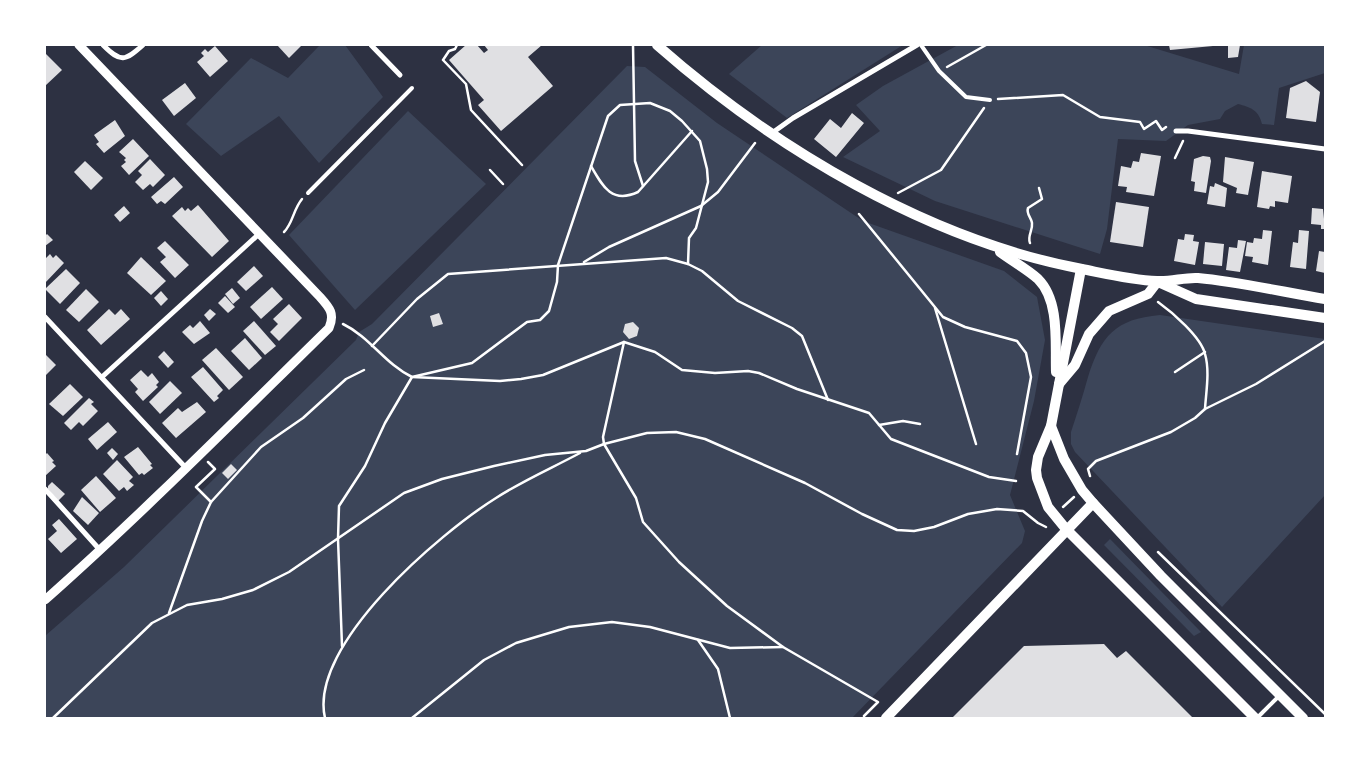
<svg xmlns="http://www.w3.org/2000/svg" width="1370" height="763" viewBox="0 0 1370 763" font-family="Lato,sans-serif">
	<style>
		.green { fill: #3c4559 }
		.building { fill: #e0e0e3 }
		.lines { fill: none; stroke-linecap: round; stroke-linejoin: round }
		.path { stroke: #fff; stroke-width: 2.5 }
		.service { stroke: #fff; stroke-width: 4 }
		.minor { stroke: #fff; stroke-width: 5 }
		.tertiary { stroke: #fff; stroke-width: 9 }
		.secondary { stroke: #fff; stroke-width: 10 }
	</style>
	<rect width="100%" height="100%" fill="#2d3142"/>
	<!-- green -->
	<g class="green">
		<polygon points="320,45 345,45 383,97 319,163 279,116 221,156 186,124 251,58 288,78"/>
		<polygon points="762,45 903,45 787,118 729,74"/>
		<path d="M 958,45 L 1144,45 L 1239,74 L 1244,45 L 1325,45 L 1325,73 L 1279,88 L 1274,125 L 1262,124 C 1259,110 1250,107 1238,104 L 1225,111 L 1220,119 L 1188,125 L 1166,141 L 1118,139 L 1107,229 L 1100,254 L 935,201 L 843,157 L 880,131 L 856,105 L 883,86 Z"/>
		<polygon points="627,66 645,67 717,123 863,221 1004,271 1037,297 1045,340 1034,401 1010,495 1025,531 1022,543 852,718 45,718 45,636 124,567 356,340 359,332 372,324"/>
		<polygon points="408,111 486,184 355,310 289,235"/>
		<path d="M 1160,315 L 1325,339 L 1325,495 L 1222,607 L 1075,452 L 1071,444 L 1071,432 C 1077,414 1083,395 1088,377 C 1101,336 1115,319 1160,315 Z"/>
		<polygon points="1110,539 1201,632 1194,636 1104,545"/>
	</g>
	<!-- building -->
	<g class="building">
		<polygon points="277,45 302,45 289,58"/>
		<polygon points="466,45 477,45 484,53 488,50 484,45 542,45 528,57 553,86 501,131 478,105 484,100 449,60"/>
		<polygon points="1169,45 1213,45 1213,46 1170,50"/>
		<polygon points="1228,45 1240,45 1238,57 1228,58"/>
		<polygon points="215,46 228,61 210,77 197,62 204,56 201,53 205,49 208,52"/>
		<polygon points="45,53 62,70 45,86"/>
		<polygon points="1306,81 1320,92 1316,122 1286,118 1290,88"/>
		<polygon points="185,83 196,98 174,116 162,100"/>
		<polygon points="852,113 864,123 836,157 814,139 830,119 841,128"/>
		<polygon points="115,120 125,136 104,153 96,144 99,142 94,135"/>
		<polygon points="133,139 149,156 129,175 121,166 126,162 124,160 126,158 119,152"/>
		<polygon points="1141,153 1161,156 1154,196 1126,192 1127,187 1118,186 1121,166 1131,168 1133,161 1139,162"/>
		<polygon points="1203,156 1210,157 1211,161 1206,193 1194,191 1195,182 1191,181 1194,159"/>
		<polygon points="1225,157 1254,162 1248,195 1236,193 1237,188 1223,182"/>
		<polygon points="150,159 165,175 153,187 150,184 143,190 135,182 142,175 138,171"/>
		<polygon points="85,161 103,178 91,190 74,172"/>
		<polygon points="1262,171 1292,176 1288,203 1275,201 1275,207 1270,206 1269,209 1257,207"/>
		<polygon points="174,177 183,187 165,204 161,201 157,204 151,197"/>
		<polygon points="1215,183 1227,188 1225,207 1207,204 1210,186 1214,187"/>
		<polygon points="1116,202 1149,207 1143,247 1110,242"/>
		<polygon points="198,205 229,241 212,257 172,216 182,207 185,211 188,208 191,211"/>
		<polygon points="124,206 130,213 120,222 114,215"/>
		<polygon points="1312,208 1323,209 1325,229 1321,229 1321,225 1311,224"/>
		<polygon points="1263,230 1272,231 1268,265 1252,262 1253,257 1245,256 1247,242 1253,243 1254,238 1262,239"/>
		<polygon points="1299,230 1309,231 1306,269 1290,267 1293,242 1298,243"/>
		<polygon points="47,234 53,240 45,246 45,236"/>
		<polygon points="1185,234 1194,235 1193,241 1199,242 1195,265 1174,261 1178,239 1184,240"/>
		<polygon points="1238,240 1246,241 1240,272 1226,270 1229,247 1237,248"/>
		<polygon points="165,241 189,265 175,278 160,262 166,257 157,248"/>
		<polygon points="1205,242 1224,244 1222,266 1203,264"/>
		<polygon points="1319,251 1325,252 1325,273 1316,271"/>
		<polygon points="50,254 53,258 56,255 64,263 45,283 45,259"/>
		<polygon points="141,257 166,281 151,295 127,273"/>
		<polygon points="254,266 263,276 246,291 237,282"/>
		<polygon points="66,269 80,283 60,304 45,289"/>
		<polygon points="272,287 283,299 261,319 250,307"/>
		<polygon points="232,288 240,298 233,304 225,294"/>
		<polygon points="86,289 99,302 79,322 66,310"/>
		<polygon points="161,291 168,299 161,306 154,298"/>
		<polygon points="225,296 235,307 228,313 218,303"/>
		<polygon points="289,304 302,318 279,341 270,332 278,324 273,319"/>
		<polygon points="109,309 115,315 121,309 130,319 101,345 87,330"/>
		<polygon points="210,309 216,314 209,321 204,315"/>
		<polygon points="439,313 443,324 433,327 430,316"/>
		<polygon points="200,321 210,333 194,344 182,332 190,325 193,328"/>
		<polygon points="254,321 276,346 265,355 243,331"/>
		<polygon points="633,322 639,328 637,336 629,339 623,332 625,324"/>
		<polygon points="245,338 262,358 249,370 231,351"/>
		<polygon points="216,348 243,377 229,390 202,360"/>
		<polygon points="164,351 174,362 168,368 158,357"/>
		<polygon points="45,354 56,365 45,376"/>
		<polygon points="203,367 223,390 217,396 219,398 214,402 191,377"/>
		<polygon points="141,370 148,377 152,373 159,382 156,385 158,387 143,401 135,392 138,389 130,380"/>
		<polygon points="170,381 182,393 160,414 149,402"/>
		<polygon points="70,384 83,397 63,416 49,404"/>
		<polygon points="89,398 94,402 91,404 98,411 83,426 79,422 71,430 64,423"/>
		<polygon points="197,402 206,412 176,438 162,423 178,408 182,412"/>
		<polygon points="108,422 117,432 97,450 88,439"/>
		<polygon points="138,447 152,464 150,465 153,468 144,475 142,473 139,475 124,457"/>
		<polygon points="112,448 118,454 113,460 107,453"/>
		<polygon points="47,453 54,461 52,462 56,466 45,476 45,455"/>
		<polygon points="117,460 133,477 129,481 134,485 127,491 124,487 119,491 103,474"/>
		<polygon points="231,464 237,470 228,479 222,473"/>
		<polygon points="96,476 116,498 100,512 81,490"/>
		<polygon points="52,482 65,494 58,501 48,489 48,486"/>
		<polygon points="82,497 99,513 88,525 73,511"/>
		<polygon points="59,519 77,539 61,553 48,539 57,531 52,525"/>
		<polygon points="1104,644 1117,658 1126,651 1193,718 952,718 1024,646"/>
	</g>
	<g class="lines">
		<!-- path -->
		<g class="path">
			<polyline points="457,45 455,49 449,51 443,60 466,84 471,110 522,165"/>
			<polyline points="633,45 635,161 643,186"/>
			<polyline points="947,67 986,45"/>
			<polyline points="998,99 1063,95 1100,117 1140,122 1144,129 1156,121 1162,130 1166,127"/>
			<polyline points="1175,158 1183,141"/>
			<path d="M 591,166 C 603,187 612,204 638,192 L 692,131"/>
			<polyline points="490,170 503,184"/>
			<polyline points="898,193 941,170 984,108"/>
			<polyline points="859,214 943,317 965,327 1017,341 1026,353 1031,377 1017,454"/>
			<path d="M 284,232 C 293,223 293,210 302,199"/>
			<path d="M 1030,243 C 1027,236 1033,231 1032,223 C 1031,217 1026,214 1028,208 L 1042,199 L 1039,188"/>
			<polyline points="584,262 609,247 701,206 718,192 755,143"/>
			<path d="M 1158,302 C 1172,312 1201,337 1205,354 C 1210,371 1206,392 1205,409"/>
			<polyline points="935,308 976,444"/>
			<path d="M 343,324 C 370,337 385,364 412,377 L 500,381 L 521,379 L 543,375 L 624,342 L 655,352 L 682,370 L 715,373 L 748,371 L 759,373 L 797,389 L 869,413 L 891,439 L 989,477 L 1016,481"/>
			<polyline points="624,342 603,437 604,444 636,498 643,522 679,562 727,606 783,647 878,702 864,716"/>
			<polyline points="372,346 417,299 448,274 666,258 688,264 702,271 738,301 792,328 802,336 828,400"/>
			<polyline points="1175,372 1205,352"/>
			<polyline points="879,425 903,421 920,424"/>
			<polyline points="1090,476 1088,469 1096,461 1171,432 1195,418 1205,409 1256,384 1325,341"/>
			<polyline points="211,502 261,447 303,418 346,379 364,370"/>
			<polyline points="1063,507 1074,497"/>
			<polyline points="1158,552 1325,714"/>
			<polyline points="169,613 202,521 211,502 196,487 215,469 208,462"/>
			<polyline points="698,640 718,669 730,718"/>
			<polyline points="342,646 338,539 339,506 365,466 385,423 412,377 472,363 527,322 540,320 549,311 557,282 558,265 608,116 620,105 650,103 670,111 682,121 700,141 707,169 708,182 696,228 689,238 688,264"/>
			<polyline points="53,718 152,623 187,605 222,599 253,590 289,572 404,493 442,479 494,466 545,455 586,451 604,444 647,433 676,432 705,439 805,483 862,514 897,530 914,531 934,527 968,514 997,509 1023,511 1038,523 1046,527"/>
			<path d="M 325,718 C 308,645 440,533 496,498 C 522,481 552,468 580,453"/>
			<polyline points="412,718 484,660 516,643 569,627 612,622 650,627 730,648 783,647"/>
		</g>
		<!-- service -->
		<g class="service">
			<polyline points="921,45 939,71 966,97 990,100"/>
			<polyline points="308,193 412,88"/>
			<polyline points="1257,718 1280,695"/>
		</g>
		<!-- minor -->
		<g class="minor">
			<path d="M 103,45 C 121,63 125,61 143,45"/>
			<polyline points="371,45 400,75"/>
			<polyline points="1176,131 1188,131 1325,149"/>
			<polyline points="772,133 793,118 917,45"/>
			<polyline points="45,317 186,468"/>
			<polyline points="102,377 259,234"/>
			<polyline points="45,489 100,550"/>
		</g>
		<!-- tertiary -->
		<path class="tertiary" d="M 45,600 C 143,513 235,420 329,328 C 335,314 330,308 320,297 L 79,45"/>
		<!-- secondary -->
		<g class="secondary">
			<path d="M 657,45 C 774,148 928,240 1082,269 C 1107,274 1132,280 1157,281 C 1171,282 1185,277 1198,278 C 1240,282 1283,292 1325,299"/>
			<path d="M 1000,252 C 1012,261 1027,269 1038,279 C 1060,301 1055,343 1056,372"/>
			<polyline points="1081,269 1051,426 1038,457 1036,470 1037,478 1048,507 1066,529 1255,718"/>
			<polyline points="1158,282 1196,299 1325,318"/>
			<polyline points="1059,384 1075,365 1089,334 1109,311 1148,294 1158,281"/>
			<polyline points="1051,426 1064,459 1082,490 1093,503 1161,576 1303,718"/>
			<polyline points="886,718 1093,503"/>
		</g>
	</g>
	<!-- border -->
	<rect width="1370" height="763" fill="none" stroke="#ffffff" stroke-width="92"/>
</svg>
